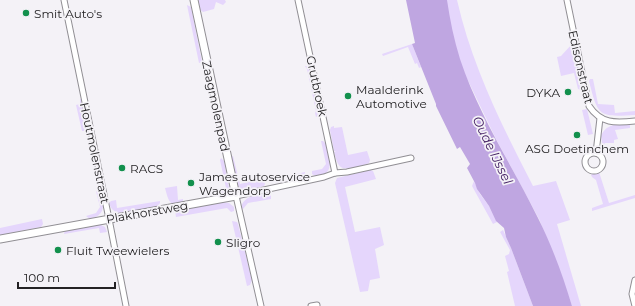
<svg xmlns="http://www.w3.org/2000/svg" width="635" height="306" viewBox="0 0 635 306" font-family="Montserrat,sans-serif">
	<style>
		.green { fill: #e5d6fc }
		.water { fill: #bfa6e1 }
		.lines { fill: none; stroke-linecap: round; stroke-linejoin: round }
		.street-casing { stroke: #918f94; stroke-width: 7 }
		.secondary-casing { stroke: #918f94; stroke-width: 9 }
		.street { stroke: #fff; stroke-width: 5 }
		.secondary { stroke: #fff; stroke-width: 7 }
		.poi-dot { fill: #12904d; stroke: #f4f2f7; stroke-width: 1.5 }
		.labels { text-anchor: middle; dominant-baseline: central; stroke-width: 3.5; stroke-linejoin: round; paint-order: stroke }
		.poi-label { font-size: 12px; fill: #232224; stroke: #f4f2f7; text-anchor: start }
		.street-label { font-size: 12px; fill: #232224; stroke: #f4f2f7 }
		.water-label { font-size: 13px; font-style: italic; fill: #3f1b60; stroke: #f4f2f7 }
	</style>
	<rect width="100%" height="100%" fill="#f4f2f7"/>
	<!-- green -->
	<g class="green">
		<polygon points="197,0 225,0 226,2 223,5 216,2 214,9 203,12 199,9"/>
		<path d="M 443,0 L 457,0 C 472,66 502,126 533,186 L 556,181 L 570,220 L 557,224 L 581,306 L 572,306 L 555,258 L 539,219 L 496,139 L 461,66 Z"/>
		<polygon points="187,5 191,7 202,62 199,63"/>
		<polygon points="573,43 583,87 581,90 578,89 574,73 561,76 557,57 561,56"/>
		<polygon points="412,44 421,67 419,68 417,63 415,64 408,47 383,56 382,54"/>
		<polygon points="305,66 308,66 310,68 320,114 316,117 315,113 316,111 307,69"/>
		<path d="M 590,79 L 593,79 L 598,104 L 614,105 L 615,113 L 635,111 L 635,115 C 599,117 598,117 589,81 Z"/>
		<polygon points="80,99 81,99 86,127 84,131 82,131 76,105 80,104"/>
		<polygon points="587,109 593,134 588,135 582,110"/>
		<path d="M 629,123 L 630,124 L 630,128 L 615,130 L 618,139 L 614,140 L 614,143 L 605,143 L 603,148 L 601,136 C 606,124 617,124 629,123 Z"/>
		<path d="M 334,126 L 334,128 L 342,127 L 348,155 L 367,151 L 370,160 L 369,163 C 365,165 361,166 356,167 C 341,171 338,168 334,152 L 336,151 L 334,151 L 330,130 L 331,127 Z"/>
		<path d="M 321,141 L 323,141 C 327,144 327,148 328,152 C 331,166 332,175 315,176 L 312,174 L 312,171 L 322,169 L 326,164 Z"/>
		<path d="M 233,156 L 240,184 L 262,179 L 264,181 L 265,184 L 264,186 L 247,191 C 242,191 239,188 236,184 L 231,157 Z"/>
		<polygon points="221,158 224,161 229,188 223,195 220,196 218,191 226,188 220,160"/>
		<polygon points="370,170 373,171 376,179 345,187 355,232 380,227 384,245 375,249 380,278 370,280 368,291 360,292 335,183 337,178"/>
		<polygon points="305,172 305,175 303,178 292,181 290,180 288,176"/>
		<polygon points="599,172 609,203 635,195 635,198 592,211 592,208 603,204 596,180 592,177 591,175 593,173"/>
		<polygon points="474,181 480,194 489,206 497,222 493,224 472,186"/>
		<path d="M 177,186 L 178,200 L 183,199 L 183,201 C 170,210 168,199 165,188 Z"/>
		<path d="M 96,191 L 101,193 C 104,205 106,215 90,219 L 86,216 L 96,213 L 100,207 Z"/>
		<path d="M 266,193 L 271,195 L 271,199 L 248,203 L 243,209 L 241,207 C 244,196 256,195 266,193 Z"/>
		<path d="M 116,200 L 117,208 L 160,201 L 160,203 L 156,208 L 119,213 C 113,211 111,209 109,203 L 111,201 Z"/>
		<polygon points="222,202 229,203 234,207 234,211 231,212 227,208 176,217 175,210"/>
		<polygon points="42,219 43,224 41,227 0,235 0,228"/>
		<polygon points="232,221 237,222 238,224 252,280 250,285 247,286"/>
		<polygon points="99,224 105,227 107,232 100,233 99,228 64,234 65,230"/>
		<polygon points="503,230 511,248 533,306 515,306 507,272 509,271 505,256 509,254 510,250 500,232"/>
	</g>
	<!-- water -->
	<path class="water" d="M 406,0 L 447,0 C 450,20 454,40 460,59 C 479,116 512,165 538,218 C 552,246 563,276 572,306 L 533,306 L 511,248 L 506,237 L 504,228 L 496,221 L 489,206 L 477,189 L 475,183 L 467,168 L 470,164 L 460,147 L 457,149 L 436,106 L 436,104 L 412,44 L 415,43 Z"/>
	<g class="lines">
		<!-- street casing -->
		<g class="street-casing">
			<g id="street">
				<polyline points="64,0 109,219 126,306"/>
				<polyline points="298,0 335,173"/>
				<path d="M 567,0 L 589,106 C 601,124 615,123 635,121"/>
				<polyline points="596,153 600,118"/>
				<circle cx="594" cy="162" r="9"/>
				<polyline points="261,306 236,196 324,177 335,173 347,172 411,158"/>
				<polyline points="311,306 317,305"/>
				<polyline points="635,306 632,294 635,280"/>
			</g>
		</g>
		<!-- secondary casing -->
		<g class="secondary-casing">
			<polyline id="secondary" points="0,239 236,196 194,0"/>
		</g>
		<!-- street -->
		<use href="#street" class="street"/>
		<!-- secondary -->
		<use href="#secondary" class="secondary"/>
	</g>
	<!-- markers -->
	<g class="poi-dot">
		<circle cx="26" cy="13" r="4"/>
		<circle cx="568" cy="92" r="4"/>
		<circle cx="348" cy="96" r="4"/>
		<circle cx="577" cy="135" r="4"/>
		<circle cx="122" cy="168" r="4"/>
		<circle cx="191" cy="183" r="4"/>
		<circle cx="218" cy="242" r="4"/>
		<circle cx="58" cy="250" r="4"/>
	</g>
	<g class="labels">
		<!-- poi labels -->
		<g class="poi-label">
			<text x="34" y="13">Smit Auto's</text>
			<text x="356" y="89">Maalderink<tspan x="356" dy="14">Automotive</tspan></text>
			<text x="560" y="92" text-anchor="end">DYKA</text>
			<text x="577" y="148" text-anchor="middle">ASG Doetinchem</text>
			<text x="130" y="168">RACS</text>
			<text x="199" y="176">James autoservice<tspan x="199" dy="14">Wagendorp</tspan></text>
			<text x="226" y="242">Sligro</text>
			<text x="66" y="250">Fluit Tweewielers</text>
		</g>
		<!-- street labels -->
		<g class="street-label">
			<text transform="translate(581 67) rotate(77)">Edisonstraat</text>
			<text transform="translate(317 86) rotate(78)">Grutbroek</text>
			<text transform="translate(216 106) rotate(78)">Zaagmolenpad</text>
			<text transform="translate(95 153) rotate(78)">Houtmolenstraat</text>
			<text transform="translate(147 212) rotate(-10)">Plakhorstweg</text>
		</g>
		<!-- water labels -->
		<g class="water-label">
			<text transform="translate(493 150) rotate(64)">Oude IJssel</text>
		</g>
	</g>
	<!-- scale -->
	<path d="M18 282v6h97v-6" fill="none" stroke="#232224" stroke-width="2"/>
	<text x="24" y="282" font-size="12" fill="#232224" stroke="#f4f2f7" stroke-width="3" paint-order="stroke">100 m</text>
</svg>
